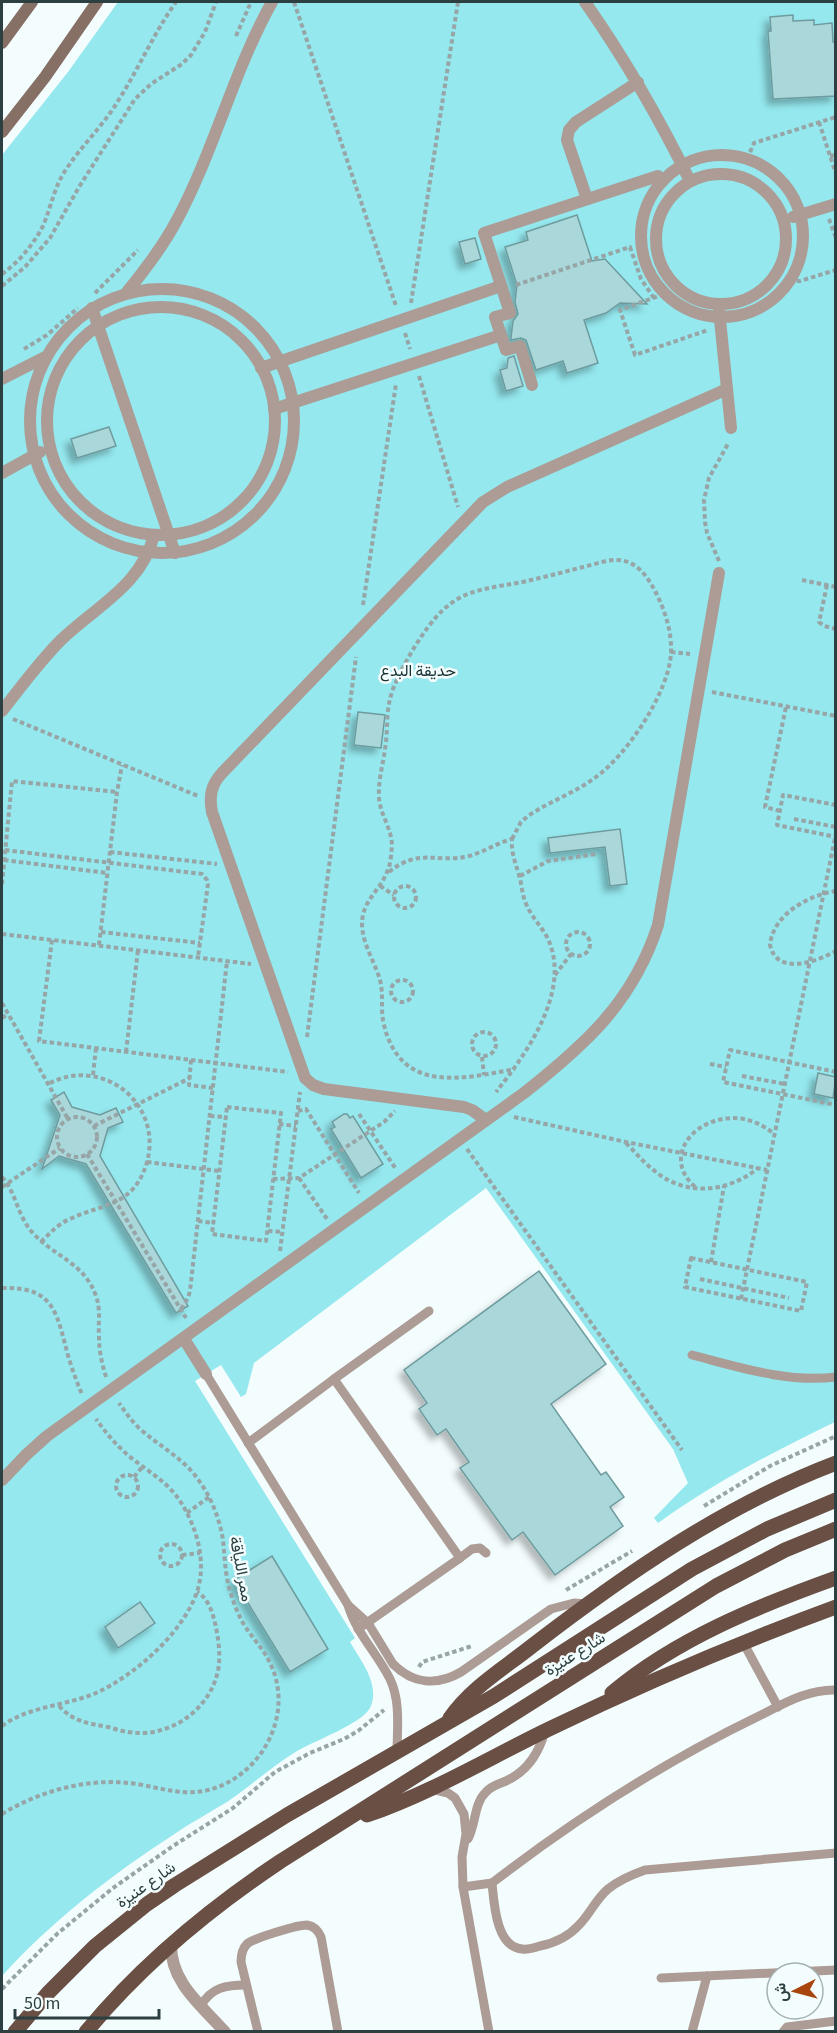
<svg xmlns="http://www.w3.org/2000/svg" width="837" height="2033" viewBox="0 0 837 2033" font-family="'Source Sans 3',Vazirmatn,sans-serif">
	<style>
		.green { fill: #94e8ee }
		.building { fill: #a9d7da; stroke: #6e9b9e; stroke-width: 1.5; filter: url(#shadow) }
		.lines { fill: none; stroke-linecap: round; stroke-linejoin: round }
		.path { stroke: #97a5a6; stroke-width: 4; stroke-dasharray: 4.5 3; stroke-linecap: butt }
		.service { stroke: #ac9c95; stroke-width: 9 }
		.pedestrian { stroke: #ac9c95; stroke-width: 12 }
		.minor { stroke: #ac9c95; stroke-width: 12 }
		.secondary { stroke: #866f65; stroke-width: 12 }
		.primary { stroke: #6a4f44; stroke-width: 15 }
		.labels { text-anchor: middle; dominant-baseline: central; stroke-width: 5; stroke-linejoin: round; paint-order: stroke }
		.park-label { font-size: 16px; fill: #183234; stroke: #f4fdfe }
		.street-label { font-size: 16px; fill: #2d4041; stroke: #f4fdfe }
	</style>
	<defs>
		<filter id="shadow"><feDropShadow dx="-5.5" dy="5.5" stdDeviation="3" flood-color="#0004"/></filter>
	</defs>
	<rect width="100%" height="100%" fill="#f4fdfe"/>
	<!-- green -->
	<path class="green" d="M 118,2 L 835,2 L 835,1422 C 773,1452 715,1482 658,1523 L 654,1518 L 688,1483 L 673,1449 L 486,1188 L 254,1363 L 246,1394 L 241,1397 L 221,1365 L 195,1381 L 355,1638 L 350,1642 C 361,1661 381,1685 370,1708 C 361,1724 316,1740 297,1751 C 272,1766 251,1786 227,1802 C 209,1813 190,1823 173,1835 C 110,1876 52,1921 2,1976 L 2,155 L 68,72 Z"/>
	<!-- building -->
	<g class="building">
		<polygon points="793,15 793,21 814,20 814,25 832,23 833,42 836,42 836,96 773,99 768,31 771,31 770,17"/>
		<polygon points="577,215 592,261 605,259 647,304 620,303 606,313 584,320 598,363 567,373 563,361 536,370 526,340 521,338 511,340 511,338 513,321 518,314 515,302 517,285 505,247 528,240 526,232"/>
		<polygon points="475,238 481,259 465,264 459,242"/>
		<polygon points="514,356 523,386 506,391 500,370 507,368 508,358"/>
		<polygon points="109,427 116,446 77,458 71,439"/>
		<polygon points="358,712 385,715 381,748 354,745"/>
		<polygon points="620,829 627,884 610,886 605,847 550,853 548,838"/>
		<polygon points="818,1073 836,1077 833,1098 814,1094"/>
		<polygon points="64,1092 72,1107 100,1115 116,1108 123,1122 108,1128 100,1156 188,1306 176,1313 86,1164 59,1156 42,1169 60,1115 51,1100"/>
		<polygon points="344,1114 347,1114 350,1118 353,1116 383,1164 361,1178 331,1129 335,1127 332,1122"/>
		<polygon points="539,1271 606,1364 551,1404 601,1475 606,1472 624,1497 610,1507 623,1526 555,1575 523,1532 512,1540 460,1468 469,1462 446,1429 437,1435 419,1409 427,1403 404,1370"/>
		<polygon points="272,1556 328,1649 290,1672 234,1580"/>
		<polygon points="140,1602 155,1623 118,1648 105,1627"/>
	</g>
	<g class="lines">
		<!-- path -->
		<g class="path">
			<polyline points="294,2 396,306"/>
			<polyline points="236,36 251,2"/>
			<polyline points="819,122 836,174"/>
			<polyline points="830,156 836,155"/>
			<polyline points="747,159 754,143 836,117"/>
			<polyline points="829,219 836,238"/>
			<path d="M 2,274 C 19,262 33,245 43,226 C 51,207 54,188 65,171 C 81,146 103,126 118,101 C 139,68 154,33 176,2"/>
			<polyline points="789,281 800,281 836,270"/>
			<polyline points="516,285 630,247 641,279 654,298"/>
			<polyline points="2,286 25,267 50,238 79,187 135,99 151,84 182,64 191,55 205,32 216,2"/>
			<polyline points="95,293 138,250"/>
			<polyline points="664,294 620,310 635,355 708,330"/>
			<polyline points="411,303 458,2"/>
			<polyline points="405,333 410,349"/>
			<polyline points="24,349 47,335 78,308"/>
			<polyline points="419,376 458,507"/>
			<polyline points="719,561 707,533 705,522 704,500 709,478 729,442"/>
			<polyline points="802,580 836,587"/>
			<polyline points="827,585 819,622 824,626 836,629"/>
			<polyline points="363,605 396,384"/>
			<polyline points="671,652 690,654"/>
			<polyline points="712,692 836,716"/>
			<polyline points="13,719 198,796"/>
			<polyline points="836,805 783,795 777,825 836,837"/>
			<polyline points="780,811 765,807 786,707"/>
			<polyline points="794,819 836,827"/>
			<path d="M 512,839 L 521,822 L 528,816 C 550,801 575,793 596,777 C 627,755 669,692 671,653 C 672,632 665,610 655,591 C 644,570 631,556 606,561 C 579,568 553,575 527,581 C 496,588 467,587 443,610 C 425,626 395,676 390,699 C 386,715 388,732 385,749 C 383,765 378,780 379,798 C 380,814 392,829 392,846 C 391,854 391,864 387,872 C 381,888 366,899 363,915 C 358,938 374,959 380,980 C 384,995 380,1010 384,1025 C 401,1094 462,1079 515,1069"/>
			<polyline points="5,850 202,874 207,880 208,884 198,957"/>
			<polyline points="110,852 217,864"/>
			<polyline points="4,860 107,873"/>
			<path d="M 389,872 C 420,847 436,864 469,856 C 484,852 497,843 512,839 C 511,853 515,861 519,875 C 522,885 522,896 527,906 C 532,917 541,926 547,937 C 573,989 527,1053 496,1092"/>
			<polyline points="520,876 548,861 596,854"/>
			<polyline points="2,884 12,781 117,792"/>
			<circle cx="405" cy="897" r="11"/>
			<polyline points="380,886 394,895"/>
			<path d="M 836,891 C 809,895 773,914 770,945 C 777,976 816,962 836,951"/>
			<circle cx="578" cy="944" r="12"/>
			<polyline points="101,932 200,943"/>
			<polyline points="2,934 251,964"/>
			<polyline points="52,940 39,1041 288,1072"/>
			<polyline points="99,945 117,792 122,765"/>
			<polyline points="555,975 571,954"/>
			<circle cx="402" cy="991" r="11"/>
			<polyline points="2,1003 68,1119"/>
			<polyline points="2,1018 8,1014"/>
			<circle cx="484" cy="1044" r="12"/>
			<polyline points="307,1037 356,657"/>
			<polyline points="126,1052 138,950"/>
			<polyline points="482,1057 484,1075"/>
			<polyline points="191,1060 189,1085 213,1088"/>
			<polyline points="710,1064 726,1067"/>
			<polyline points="836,1072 730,1050 723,1082 836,1105"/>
			<polyline points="93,1075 96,1048"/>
			<polyline points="742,1076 785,1084"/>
			<polygon points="227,1107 281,1113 266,1241 212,1234"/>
			<polyline points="298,1111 306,1109 359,1193"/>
			<polyline points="359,1114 396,1169"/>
			<polyline points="210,1116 226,1117"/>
			<polyline points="514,1117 626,1142 767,1170"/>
			<circle cx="77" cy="1137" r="20"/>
			<polyline points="279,1124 296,1126"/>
			<polyline points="94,1126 190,1078"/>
			<path d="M 626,1143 C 636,1153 645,1164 656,1172 C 687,1197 729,1192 758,1168"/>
			<polyline points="467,1149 682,1450"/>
			<polyline points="87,1154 186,1318"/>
			<polyline points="147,1162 219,1171"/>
			<path d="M 2,1177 C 16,1192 17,1215 32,1232 C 54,1257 84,1262 96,1296 C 101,1310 98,1323 99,1337 C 99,1351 102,1364 106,1377"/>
			<polyline points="299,1178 327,1219"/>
			<polyline points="273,1179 299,1178 384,1122 395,1111"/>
			<polyline points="2,1187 60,1148"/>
			<path d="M 695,1187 C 650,1147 723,1090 774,1134"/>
			<polyline points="198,1221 214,1223"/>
			<polyline points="268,1231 283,1232"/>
			<path d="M 41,1242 C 50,1233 58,1224 70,1219 C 103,1203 134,1207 147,1162 C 163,1103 102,1055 48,1084"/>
			<polyline points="280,1251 300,1092"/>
			<polygon points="691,1258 807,1282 801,1311 685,1287"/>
			<polyline points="711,1262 724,1186"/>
			<polyline points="700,1279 789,1298"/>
			<path d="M 2,1288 C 57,1286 57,1317 69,1359 C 73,1371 77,1383 82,1394"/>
			<polyline points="741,1299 836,833"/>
			<polyline points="181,1309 188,1298 190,1291 227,961"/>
			<circle cx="127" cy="1486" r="11"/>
			<polyline points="134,1477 143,1466"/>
			<polyline points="704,1506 770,1466 836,1436"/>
			<polyline points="187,1513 209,1497"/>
			<circle cx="171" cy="1555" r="11"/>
			<polyline points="182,1555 200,1553"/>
			<polyline points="566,1590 632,1551"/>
			<polyline points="419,1667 422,1662 472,1646"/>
			<path d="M 59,1706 C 74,1722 87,1723 108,1727 C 118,1730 129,1733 139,1733 C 178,1734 215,1703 219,1664 C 220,1650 218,1636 215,1623 C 212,1611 208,1598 197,1592"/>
			<path d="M 2,1726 C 29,1706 65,1706 96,1693 C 135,1675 182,1634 197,1592 C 207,1562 197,1527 180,1501 C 167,1481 147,1471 129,1456 C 116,1445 106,1433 96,1419"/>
			<path d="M 2,1814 C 42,1790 89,1777 137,1784 C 160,1788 180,1795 204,1791 C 259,1780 295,1717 271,1665 C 264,1649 252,1638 243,1623 C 238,1614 234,1604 231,1594 C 225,1577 225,1558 223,1540 C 220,1521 213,1502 202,1485 C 185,1458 161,1448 139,1428 C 131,1420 125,1412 119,1403"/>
			<polyline points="2,1989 57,1934 113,1888 173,1846 233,1808 275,1772 310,1753 344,1739 358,1731 384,1710"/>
		</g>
		<!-- service -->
		<g class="service">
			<path d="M 692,1355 C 739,1367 786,1383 836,1377"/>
			<path d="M 206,1374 L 348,1605 C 356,1633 377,1653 390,1679 C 401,1702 397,1729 397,1754"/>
			<polyline points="334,1379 429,1311"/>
			<polyline points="248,1443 334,1379 460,1558 358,1629"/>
			<polyline points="460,1558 472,1549 480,1548 486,1553"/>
			<path d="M 348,1605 L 368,1623 L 393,1664 C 413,1684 437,1686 461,1672 L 551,1609 L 574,1603 L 587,1604"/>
			<polyline points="743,1642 778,1707"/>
			<path d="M 836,1690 C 808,1689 783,1704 759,1716 C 664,1762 575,1819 492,1883 C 494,1903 496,1947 522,1949 C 528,1950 534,1948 540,1946 C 555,1943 569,1936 579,1925 C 590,1914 596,1899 608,1889 C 619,1880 631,1875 645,1870 L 836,1853"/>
			<polyline points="431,1789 448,1793 455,1798 464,1814 466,1834 462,1857 463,1887 489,2032"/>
			<path d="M 468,1839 C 476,1824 474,1803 486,1792 C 491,1786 499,1784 506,1781 C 528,1771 539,1753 545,1731"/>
			<polyline points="463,1887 492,1883"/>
			<polyline points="661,1978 836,1970"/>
			<path d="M 201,2006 C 211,1987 227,1985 246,1985"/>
			<path d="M 258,2032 L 241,1962 C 241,1955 242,1949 247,1944 C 254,1938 297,1925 307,1925 C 314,1926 318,1930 321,1937 L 338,2032"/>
			<polyline points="692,2032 707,1976"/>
			<polyline points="783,2032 787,2027 836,2021"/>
		</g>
		<!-- pedestrian -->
		<g class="pedestrian">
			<path d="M 585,2 C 625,59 659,118 690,181"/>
			<circle cx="722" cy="236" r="81"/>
			<circle cx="721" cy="239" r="65"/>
			<polyline points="587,199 567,140 569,130 576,122 638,82"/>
			<polyline points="793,217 836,204"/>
			<circle cx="162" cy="421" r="132"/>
			<path d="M 126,293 C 145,270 164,245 178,218 C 215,148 234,70 272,2"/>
			<circle cx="161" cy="421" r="114"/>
			<polyline points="92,308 175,553"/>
			<polyline points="719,310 731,428"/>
			<polyline points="261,368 501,286"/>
			<polyline points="2,379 47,356"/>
			<polyline points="532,385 520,346 506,350 495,317 510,313 484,233 658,176 662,181"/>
			<polyline points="274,409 501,335"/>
			<polyline points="2,473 40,452"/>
			<path d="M 2,711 C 21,687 39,662 61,640 C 95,607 142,585 154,535"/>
			<path d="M 486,1120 L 472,1110 L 464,1107 L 324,1089 L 313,1085 L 305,1078 L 212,812 C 209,796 211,785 222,773 L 483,502 L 507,487 L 727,389"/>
			<polyline points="184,1339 206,1374"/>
			<path d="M 2,1480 L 27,1454 L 47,1436 L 524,1093 C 586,1044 633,1002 658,925 L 719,573"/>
		</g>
		<!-- minor -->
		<path class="minor" d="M 171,1945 C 171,1983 201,2005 225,2032"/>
		<!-- secondary -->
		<g class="secondary">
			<polyline points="2,43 32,2"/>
			<polyline points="2,132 45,77 97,2"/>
		</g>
		<!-- primary -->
		<g class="primary">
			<path d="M 612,1693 C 676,1639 758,1606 836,1578"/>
			<path d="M 450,1718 C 472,1687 503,1669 532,1646 C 624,1575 725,1505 836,1463"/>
			<path d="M 367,1815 C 431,1793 489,1758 549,1729 C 642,1684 738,1643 836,1607"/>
			<polyline points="15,2032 48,1993 95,1946 147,1904 175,1885 287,1815 494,1696 692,1569 767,1529 836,1500"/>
			<path d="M 86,2032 C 142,1964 209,1909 281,1861 L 716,1586 L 785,1550 L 836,1529"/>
		</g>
	</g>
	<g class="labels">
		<!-- park labels -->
		<g class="park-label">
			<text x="418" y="671">حديقة البدع</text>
		</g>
		<!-- street labels -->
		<g class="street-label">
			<text transform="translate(241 1569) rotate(79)">ممر اللياقة</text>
			<text transform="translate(575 1654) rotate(-32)">شارع عنيزة</text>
			<text transform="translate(146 1885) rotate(-35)">شارع عنيزة</text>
		</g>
	</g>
	<!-- border -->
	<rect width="837" height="2033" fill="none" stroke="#2d4041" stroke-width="6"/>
	<!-- north arrow -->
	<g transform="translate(795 1991) rotate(264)"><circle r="28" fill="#f4fdfe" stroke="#a4b1b2" stroke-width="1.5"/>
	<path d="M0-4.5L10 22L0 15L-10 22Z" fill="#a9460e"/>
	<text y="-9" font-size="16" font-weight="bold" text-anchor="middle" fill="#2d4041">ش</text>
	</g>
	<!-- scale -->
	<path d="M15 2009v9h144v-9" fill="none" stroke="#2d4041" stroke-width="3"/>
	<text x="24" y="2009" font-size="18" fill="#2d4041" stroke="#f4fdfe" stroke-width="4.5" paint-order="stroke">50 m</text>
</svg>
